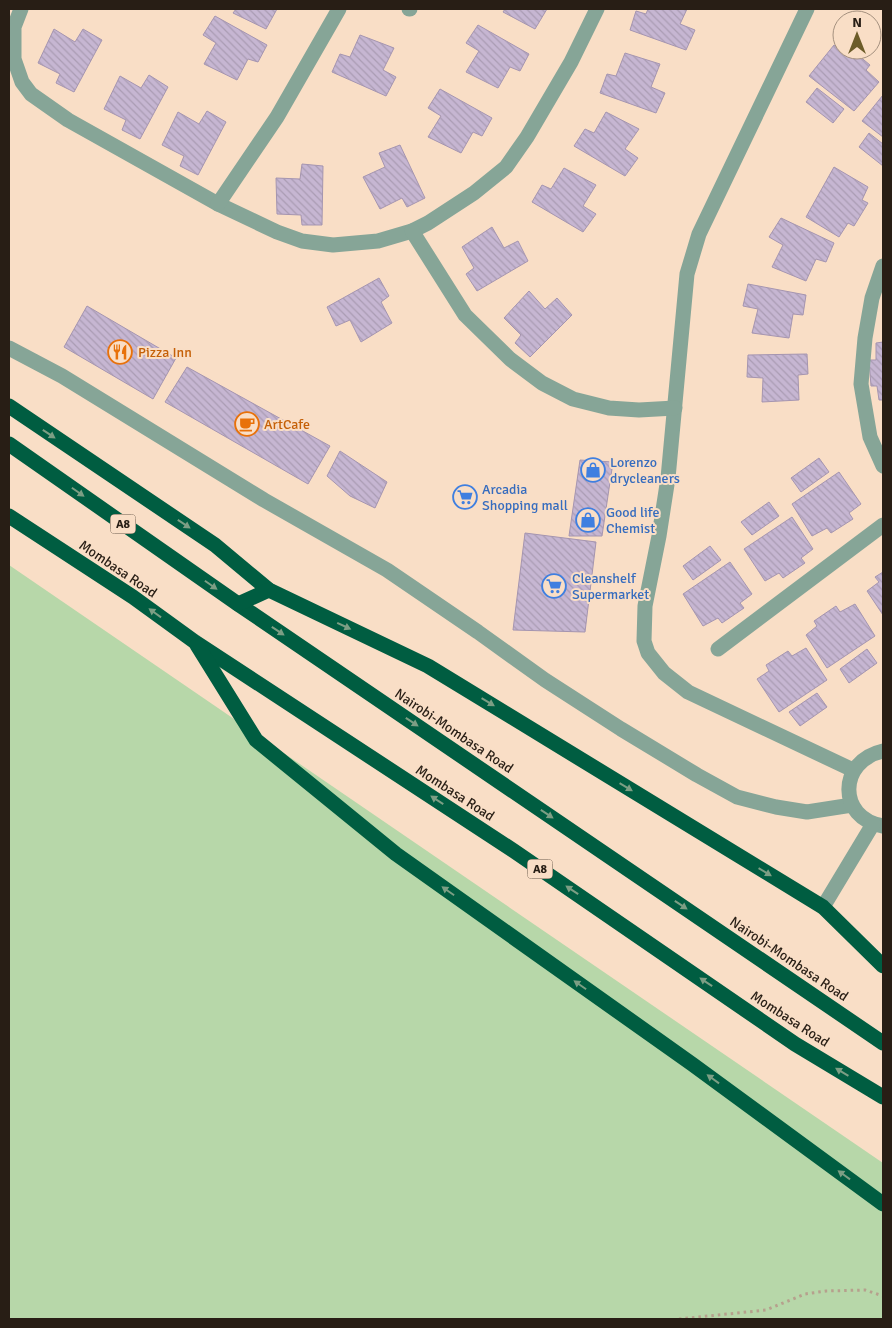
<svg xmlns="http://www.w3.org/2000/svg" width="892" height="1328" viewBox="0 0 892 1328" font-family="Signika,sans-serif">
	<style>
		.green { fill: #b7d7a9 }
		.building { fill: url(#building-back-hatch); stroke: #a595b0 }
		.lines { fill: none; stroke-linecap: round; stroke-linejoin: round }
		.path { stroke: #b6a08d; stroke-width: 3; stroke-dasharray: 2.5 4; stroke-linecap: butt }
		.street { stroke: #86a597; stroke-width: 15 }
		.highway { stroke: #005d41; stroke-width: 15 }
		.oneway { fill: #7c9e84 }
		.labels { text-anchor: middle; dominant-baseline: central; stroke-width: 4; stroke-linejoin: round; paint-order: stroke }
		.shield { fill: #f9dec6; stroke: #67584a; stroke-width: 1 }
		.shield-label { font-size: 12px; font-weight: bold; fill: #281e15 }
		.food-label { font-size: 14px; fill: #c56008; stroke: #f9dec6; text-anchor: start }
		.shop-label { font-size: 14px; fill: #366cbe; stroke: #f9dec6; text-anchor: start }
		.street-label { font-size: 14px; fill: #281e15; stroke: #f9dec6 }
	</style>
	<defs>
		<pattern id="building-back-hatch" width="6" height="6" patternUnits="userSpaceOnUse" patternTransform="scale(1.25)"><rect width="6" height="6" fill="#c6b6d2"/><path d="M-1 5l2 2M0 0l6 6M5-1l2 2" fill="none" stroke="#aa9cb3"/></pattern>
	</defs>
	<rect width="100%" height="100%" fill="#f9dec6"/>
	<!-- green -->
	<polygon class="green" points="9,565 883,1163 883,1319 9,1319"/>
	<!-- building -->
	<g class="building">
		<polygon points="236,9 277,9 266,29 233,13"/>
		<polygon points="505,9 547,9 535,29 503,12"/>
		<polygon points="648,9 687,9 680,24 695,30 686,50 630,30 636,11 646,14"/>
		<polygon points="215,16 267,45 258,62 248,59 237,80 204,64 216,43 203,35"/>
		<polygon points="478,25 529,54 520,71 510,67 498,88 466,72 479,51 466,43"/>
		<polygon points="54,29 75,42 83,29 102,40 74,92 56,83 60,74 38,63"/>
		<polygon points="360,35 394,48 383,70 396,77 386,96 332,72 340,54 350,57"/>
		<polygon points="834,45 846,54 848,50 852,50 870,65 866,70 879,82 854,111 809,76"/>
		<polygon points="625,53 660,64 651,87 665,93 656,113 600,93 607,74 616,76"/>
		<polygon points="149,75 168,87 140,139 122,130 126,120 104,109 120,76 141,88"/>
		<polygon points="817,88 844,109 833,123 806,102"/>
		<polygon points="440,89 492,118 482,136 473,132 461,153 428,137 441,116 428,108"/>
		<polygon points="883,95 883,137 862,121"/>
		<polygon points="207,111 226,122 198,175 180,166 184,156 162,145 178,112 199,124"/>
		<polygon points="606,112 639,129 625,149 638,158 625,176 574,146 585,129 594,133"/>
		<polygon points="869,133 883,144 883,166 859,147"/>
		<polygon points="400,145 425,198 407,207 402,198 380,209 363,177 385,167 379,153"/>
		<polygon points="302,164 323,166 322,225 302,225 301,215 277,214 276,178 300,179"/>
		<polygon points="834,167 868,187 862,200 868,203 854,226 848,223 839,237 806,217"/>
		<polygon points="564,168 596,185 583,206 596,214 583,232 532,202 542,185 551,189"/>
		<polygon points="781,218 834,243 826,262 816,259 806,281 772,267 783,245 769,237"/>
		<polygon points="492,227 504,248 518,241 528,261 477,291 466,274 474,268 462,247"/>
		<polygon points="379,278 389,296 381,302 392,323 361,342 350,320 336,326 327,307"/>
		<polygon points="748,284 806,295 803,315 793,314 789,338 752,333 758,309 743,306"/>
		<polygon points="529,291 545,309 557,298 572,315 530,357 515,343 521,335 504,318"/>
		<polygon points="87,306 176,358 153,399 64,347"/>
		<polygon points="883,342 883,400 879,400 877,386 871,386 869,360 876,360 876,343"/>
		<polygon points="807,354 808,374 798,375 799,400 762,402 763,378 747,377 748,355"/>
		<polygon points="187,367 330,446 308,484 165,402"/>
		<polygon points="340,451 387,482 375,508 350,496 327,476"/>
		<polygon points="819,458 829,472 801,492 791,478"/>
		<polygon points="580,460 613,462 602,536 569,536"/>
		<polygon points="839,472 861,504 849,513 853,519 831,533 827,528 812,536 792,504"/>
		<polygon points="769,502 779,516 752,535 741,522"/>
		<polygon points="792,517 813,549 801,558 805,563 783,578 779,573 765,581 744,549"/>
		<polygon points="525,533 596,542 585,632 513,630"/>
		<polygon points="710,546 721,560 693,580 683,566"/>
		<polygon points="730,562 752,594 740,603 744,608 722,623 718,618 703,626 683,594"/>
		<polygon points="883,572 883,615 867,591 879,582 875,577"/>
		<polygon points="855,604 875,636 827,668 806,635 817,626 814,621 836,606 840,612"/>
		<polygon points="806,648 827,680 779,712 757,679 769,671 766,665 788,651 792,656"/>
		<polygon points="867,649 877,663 849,683 840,669"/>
		<polygon points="817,693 827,707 800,726 789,712"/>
	</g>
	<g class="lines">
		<!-- path -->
		<polyline class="path" points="679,1319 766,1310 805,1294 826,1291 865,1290 883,1296"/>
		<!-- street -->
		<g class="street">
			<polyline points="21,9 14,27 14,59 22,82 31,94 68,120 218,204 277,232 302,241 333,245 378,241 412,231 428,223 474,193 506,167 527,137 571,62 597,9"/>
			<polyline points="409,9 410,9"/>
			<polyline points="807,9 699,234 687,274 668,478 659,536 645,606 644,641 648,653 664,673 688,692 853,770"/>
			<polyline points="218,204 277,117 339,9"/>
			<polyline points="412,231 465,315 510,359 542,383 573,399 609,408 639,410 675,408"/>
			<polyline points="883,266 872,298 865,338 861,384 870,437 883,466"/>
			<polyline points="9,348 62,376 264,500 387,570 478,632 545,680 621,729 697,775 737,797 776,807 807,812 852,805"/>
			<polyline points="718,649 883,525"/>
			<path d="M 883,751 C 838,761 837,818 883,826"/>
			<polyline points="823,907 873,824"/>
		</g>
		<!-- highway -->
		<g class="highway">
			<polyline points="9,406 215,545 269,590 428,666 823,907 883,966"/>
			<polyline points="9,444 238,604 883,1043"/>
			<polyline points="9,516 133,597 195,642 514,851 795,1044 883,1097"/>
			<polyline points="238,604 269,590"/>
			<polyline points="197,645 256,740 396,854 692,1064 883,1204"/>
		</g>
	</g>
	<!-- one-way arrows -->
	<defs><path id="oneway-solid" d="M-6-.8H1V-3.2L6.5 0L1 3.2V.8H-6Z" transform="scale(1.25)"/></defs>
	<g class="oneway">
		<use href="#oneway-solid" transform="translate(49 434) rotate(34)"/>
		<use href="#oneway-solid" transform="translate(78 492) rotate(35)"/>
		<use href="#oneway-solid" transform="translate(184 524) rotate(34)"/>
		<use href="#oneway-solid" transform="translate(211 585) rotate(35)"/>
		<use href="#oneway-solid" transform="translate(155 613) rotate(-144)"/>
		<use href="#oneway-solid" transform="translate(344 626) rotate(25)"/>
		<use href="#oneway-solid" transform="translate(278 631) rotate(34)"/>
		<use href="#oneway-solid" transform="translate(488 702) rotate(31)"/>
		<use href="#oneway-solid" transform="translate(412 722) rotate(34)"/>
		<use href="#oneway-solid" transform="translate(626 787) rotate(31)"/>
		<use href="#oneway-solid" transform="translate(437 800) rotate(-147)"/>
		<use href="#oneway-solid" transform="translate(547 814) rotate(34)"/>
		<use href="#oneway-solid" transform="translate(765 872) rotate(31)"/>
		<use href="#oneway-solid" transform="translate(572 890) rotate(-146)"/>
		<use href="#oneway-solid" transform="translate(448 891) rotate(-145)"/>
		<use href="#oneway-solid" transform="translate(681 905) rotate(34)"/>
		<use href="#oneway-solid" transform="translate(706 982) rotate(-146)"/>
		<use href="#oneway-solid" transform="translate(580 985) rotate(-145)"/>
		<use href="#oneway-solid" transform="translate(842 1072) rotate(-149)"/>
		<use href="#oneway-solid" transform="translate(713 1079) rotate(-144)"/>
		<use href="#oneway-solid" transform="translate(844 1175) rotate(-144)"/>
	</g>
	<!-- icons -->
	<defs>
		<g id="restaurant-ring" transform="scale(1.25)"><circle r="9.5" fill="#f9dec6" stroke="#e8710a" stroke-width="1.5"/><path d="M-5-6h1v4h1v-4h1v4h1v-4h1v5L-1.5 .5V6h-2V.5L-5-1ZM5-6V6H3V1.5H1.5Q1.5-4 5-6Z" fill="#e8710a"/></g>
		<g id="cafe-ring" transform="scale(1.25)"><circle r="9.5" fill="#f9dec6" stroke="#e8710a" stroke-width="1.5"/><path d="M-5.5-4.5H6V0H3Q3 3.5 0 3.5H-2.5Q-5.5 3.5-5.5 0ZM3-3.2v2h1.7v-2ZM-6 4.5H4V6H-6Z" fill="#e8710a"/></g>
		<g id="shop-ring" transform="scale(1.25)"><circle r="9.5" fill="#f9dec6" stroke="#3f7fe0" stroke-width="1.5"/><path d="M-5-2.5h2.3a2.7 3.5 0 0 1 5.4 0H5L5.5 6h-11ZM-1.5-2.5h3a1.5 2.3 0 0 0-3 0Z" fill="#3f7fe0"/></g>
		<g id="supermarket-ring" transform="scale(1.25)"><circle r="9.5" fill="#f9dec6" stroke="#3f7fe0" stroke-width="1.5"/><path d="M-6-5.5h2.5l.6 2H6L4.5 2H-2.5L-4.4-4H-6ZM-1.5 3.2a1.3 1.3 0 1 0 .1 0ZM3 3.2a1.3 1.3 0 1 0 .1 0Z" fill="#3f7fe0"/></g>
	</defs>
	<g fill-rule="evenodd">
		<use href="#restaurant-ring" x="120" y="352"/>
		<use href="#cafe-ring" x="247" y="424"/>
		<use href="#shop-ring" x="593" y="470"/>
		<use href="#supermarket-ring" x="465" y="497"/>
		<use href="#shop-ring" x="588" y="520"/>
		<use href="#supermarket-ring" x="554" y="586"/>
	</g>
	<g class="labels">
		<!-- shield labels -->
		<g class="shield">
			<rect x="110.5" y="514.5" width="25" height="19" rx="4"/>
			<rect x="527.5" y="859.5" width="25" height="19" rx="4"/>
		</g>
		<g class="shield-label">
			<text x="123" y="524">A8</text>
			<text x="540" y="869">A8</text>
		</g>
		<!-- food labels -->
		<g class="food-label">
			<text x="138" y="352">Pizza Inn</text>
			<text x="264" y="424">ArtCafe</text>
		</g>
		<!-- shop labels -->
		<g class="shop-label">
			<text x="610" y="462">Lorenzo<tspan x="610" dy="16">drycleaners</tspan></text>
			<text x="482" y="489">Arcadia<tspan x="482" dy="16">Shopping mall</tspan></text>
			<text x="606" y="512">Good life<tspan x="606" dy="16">Chemist</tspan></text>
			<text x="572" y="578">Cleanshelf<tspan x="572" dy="16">Supermarket</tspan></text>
		</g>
		<!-- street labels -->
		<g class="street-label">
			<text transform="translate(118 569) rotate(34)">Mombasa Road</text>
			<text transform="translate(454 731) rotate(34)">Nairobi-Mombasa Road</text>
			<text transform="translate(455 793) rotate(33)">Mombasa Road</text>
			<text transform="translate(789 959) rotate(34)">Nairobi-Mombasa Road</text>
			<text transform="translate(790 1019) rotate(33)">Mombasa Road</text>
		</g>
	</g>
	<!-- border -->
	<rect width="892" height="1328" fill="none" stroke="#281e15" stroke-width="20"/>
	<!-- north arrow -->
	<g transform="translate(857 35)"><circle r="24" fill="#f9dec6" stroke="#a5917f"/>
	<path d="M0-4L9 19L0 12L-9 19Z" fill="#6c5c29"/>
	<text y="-8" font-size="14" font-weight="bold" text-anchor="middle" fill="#281e15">N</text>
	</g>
</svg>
